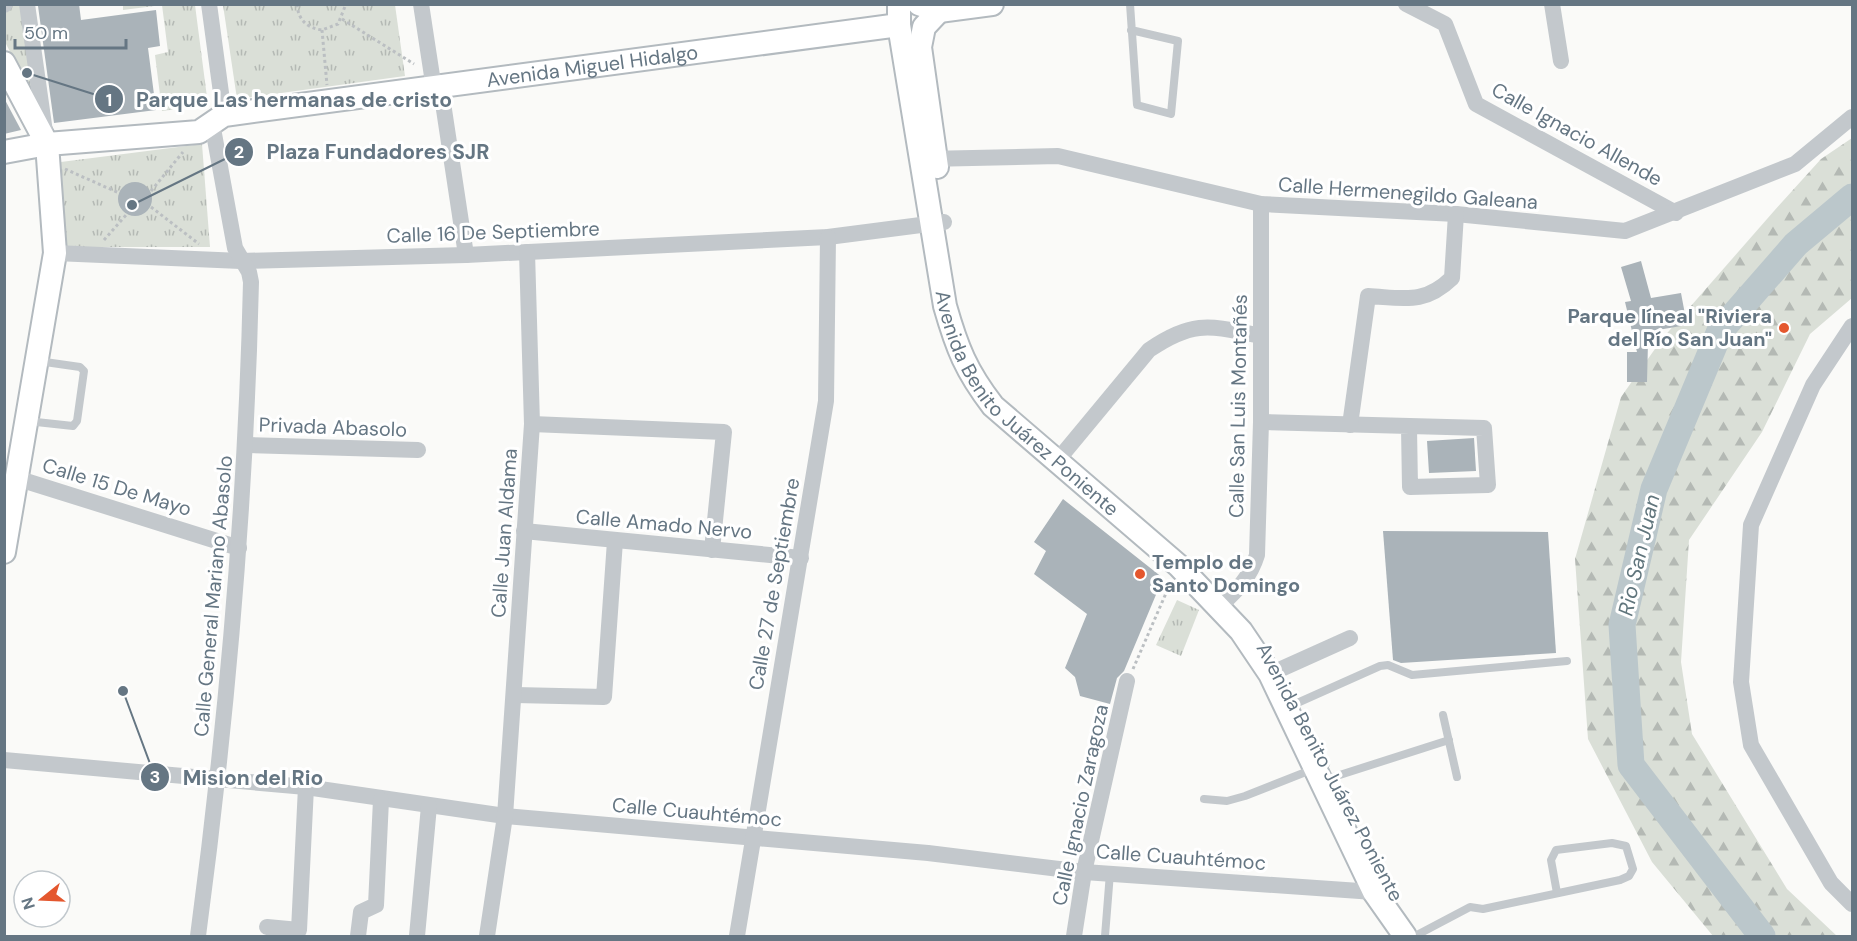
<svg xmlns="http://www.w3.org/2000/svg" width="1857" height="941" viewBox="0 0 1857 941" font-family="'DM Sans',sans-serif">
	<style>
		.grass { fill: url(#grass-tufts) }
		.forest { fill: url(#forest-firs) }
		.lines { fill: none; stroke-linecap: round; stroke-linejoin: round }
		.river { stroke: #bbc7cb; stroke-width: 27 }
		.building { fill: #aab3b9 }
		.secondary-casing { stroke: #b3babf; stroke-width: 26 }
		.path { stroke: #bbbfc2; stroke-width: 3; stroke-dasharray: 3 3; stroke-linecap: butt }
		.lane { stroke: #c3c8cc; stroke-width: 8 }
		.street { stroke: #c3c8cc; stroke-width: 16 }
		.secondary { stroke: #fff; stroke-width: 22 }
		.poi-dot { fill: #e4572e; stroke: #fff; stroke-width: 2 }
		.labels { text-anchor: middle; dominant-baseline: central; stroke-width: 6; stroke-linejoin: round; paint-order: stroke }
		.street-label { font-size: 20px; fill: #657683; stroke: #fff }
		.poi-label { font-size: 20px; font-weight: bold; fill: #657683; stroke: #fff; text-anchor: end }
		.water-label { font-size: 21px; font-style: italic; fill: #60757c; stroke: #fff }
		.leader { fill: none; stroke: #657683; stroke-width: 2 }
		.callout-dot { fill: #657683; stroke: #fff; stroke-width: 2 }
		.mark-label { font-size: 18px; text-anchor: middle; font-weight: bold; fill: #fff }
		.callout-label { font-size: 21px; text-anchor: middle; font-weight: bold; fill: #657683; stroke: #fff; stroke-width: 6; stroke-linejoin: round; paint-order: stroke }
	</style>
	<defs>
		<pattern id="grass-tufts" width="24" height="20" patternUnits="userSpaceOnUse" patternTransform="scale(1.5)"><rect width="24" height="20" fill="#dadfd7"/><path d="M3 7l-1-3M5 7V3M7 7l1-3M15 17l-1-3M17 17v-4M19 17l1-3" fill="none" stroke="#b4b9b4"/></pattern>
		<pattern id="forest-firs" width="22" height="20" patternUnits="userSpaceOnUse" patternTransform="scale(1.5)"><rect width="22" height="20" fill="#dadfd7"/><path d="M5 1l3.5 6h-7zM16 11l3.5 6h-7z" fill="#b4b9b4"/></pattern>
	</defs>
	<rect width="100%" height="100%" fill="#fafaf8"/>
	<!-- grass -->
	<g class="grass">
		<polygon points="13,5 23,5 37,104 5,42 5,14"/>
		<polygon points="123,5 195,5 208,105 162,111 155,55 168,52 162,5 123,10"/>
		<polygon points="223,5 395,5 405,76 237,99"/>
		<polygon points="202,144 210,247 61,247 53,163"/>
		<polygon points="1177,600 1199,610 1181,656 1156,645"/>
	</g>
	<!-- forest -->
	<polygon class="forest" points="1852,138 1852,298 1810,334 1762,432 1689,540 1681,662 1692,734 1787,889 1837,936 1713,936 1652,862 1588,739 1575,559 1621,397 1662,339 1774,211 1821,159"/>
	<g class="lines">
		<!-- river -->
		<polyline class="river" points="1762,936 1631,765 1622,625 1654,489 1720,331 1796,244 1852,197"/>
	</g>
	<!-- building -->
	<g class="building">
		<polygon points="51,4 79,4 81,20 156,10 160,46 148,48 156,110 54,123 38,6"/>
		<polygon points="4,98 21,130 4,134"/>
		<circle cx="135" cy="199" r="17"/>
		<polygon points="1641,261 1651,298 1681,293 1687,325 1652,331 1654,340 1648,342 1647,382 1627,382 1627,352 1637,352 1625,302 1631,301 1621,267"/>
		<polygon points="1474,438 1476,471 1429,473 1427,441"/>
		<polygon points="1063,499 1163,578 1124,671 1117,678 1110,704 1080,696 1075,677 1065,668 1087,614 1034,574 1046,551 1034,542"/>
		<polygon points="1383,531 1548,532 1556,653 1401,663 1393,660"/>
	</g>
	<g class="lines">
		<!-- secondary casing -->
		<g class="secondary-casing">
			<g id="secondary">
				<path id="s1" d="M 899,4 L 899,25 L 945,306 C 957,348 966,371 993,406 L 1179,566 L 1241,631 L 1270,674 L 1374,892 L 1405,936"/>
				<polyline points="919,4 939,11 992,4"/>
				<polyline points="4,63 47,144 55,253 4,552"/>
				<path id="s2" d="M 4,152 L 47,144 L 199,132 L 224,115 L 899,25"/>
				<polyline points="937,167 920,47 924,27 939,11"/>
			</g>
		</g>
		<!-- path -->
		<g class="path">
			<path d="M 297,4 C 298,20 307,28 322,30 L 338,24 L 346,4"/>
			<polyline points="342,19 414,64"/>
			<polyline points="322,30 327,85"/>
			<polyline points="65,169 119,193"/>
			<polyline points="151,191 183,152"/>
			<polyline points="151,207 199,244"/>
			<polyline points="104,240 127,214"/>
			<polyline points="1133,669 1170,584"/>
		</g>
		<!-- lane -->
		<g class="lane">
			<polyline points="1130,4 1137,105 1171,114 1178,41 1131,30"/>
			<polyline points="27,421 73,426 77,421 84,371 80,367 38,361"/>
			<polyline points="1286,708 1380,666 1388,665 1412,675 1567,661"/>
			<polyline points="1443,715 1457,777"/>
			<polyline points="1321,781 1449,740"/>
			<polyline points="1204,799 1227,801 1245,796 1326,764"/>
			<polyline points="1105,936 1110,873"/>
			<polyline points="1415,936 1470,907 1483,909 1620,880 1629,876 1633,869 1626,846 1612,843 1556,850 1551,860 1557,893"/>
		</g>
		<!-- street -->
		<g class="street">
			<polyline points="27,4 45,132"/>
			<polyline points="209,4 224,115"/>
			<polyline points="421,4 432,76 439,87 443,103 466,255"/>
			<polyline points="1406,4 1445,24 1476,104 1676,213"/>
			<polyline points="1552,4 1561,61"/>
			<polyline points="4,5 5,4"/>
			<polyline points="927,159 1058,156 1261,204 1456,214 1625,231 1795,164 1852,117"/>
			<polyline points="55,253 241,261 466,255 828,237 944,222"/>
			<polyline points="1852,326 1813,385 1751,525 1741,682 1751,745 1831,883 1852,904"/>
			<polyline points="1261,422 1484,428 1488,485 1410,487 1409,428"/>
			<polyline points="532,424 724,432 712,550"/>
			<path d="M 1350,425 L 1368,296 C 1404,298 1424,305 1452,278 L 1456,214"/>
			<polyline points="247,445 418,450"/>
			<path d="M 1057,461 L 1149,350 C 1194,319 1211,326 1261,336"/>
			<polyline points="16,478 239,548"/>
			<polyline points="524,531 801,558"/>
			<path d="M 1220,606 C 1237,590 1250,578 1257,555 L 1261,422 L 1261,204"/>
			<polyline points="1270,674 1350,638"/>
			<polyline points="515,695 604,697 615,541"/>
			<polyline points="4,760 306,787 505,816 928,853 1084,872 1374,892 1387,887"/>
			<polyline points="267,927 299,930 306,787"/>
			<path d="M 198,936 C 227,719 246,502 251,282 L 249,272 L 235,248 L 212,123"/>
			<polyline points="358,936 361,912 376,905 381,800"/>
			<polyline points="417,936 429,806"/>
			<polyline points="487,936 505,816 532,424 527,252"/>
			<polyline points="737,936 826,401 828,237"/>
			<polyline points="1074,936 1084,872 1127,681"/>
		</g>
		<!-- secondary -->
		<use href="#secondary" class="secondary"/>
	</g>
	<!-- markers -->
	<g class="poi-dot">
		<circle cx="1784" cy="328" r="6"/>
		<circle cx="1140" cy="574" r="6"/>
	</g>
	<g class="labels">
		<!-- street labels -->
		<g class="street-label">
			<text stroke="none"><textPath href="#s2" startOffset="598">Avenida Miguel Hidalgo</textPath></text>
			<text transform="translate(1577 134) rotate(29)">Calle Ignacio Allende</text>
			<text transform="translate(1408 193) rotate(4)">Calle Hermenegildo Galeana</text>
			<text transform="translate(493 232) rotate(-2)">Calle 16 De Septiembre</text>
			<text stroke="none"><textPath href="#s1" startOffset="435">Avenida Benito Juárez Poniente</textPath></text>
			<text transform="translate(1238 406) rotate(-89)">Calle San Luis Montañés</text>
			<text transform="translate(333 427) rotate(2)">Privada Abasolo</text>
			<text transform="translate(117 487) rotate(17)">Calle 15 De Mayo</text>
			<text transform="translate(664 524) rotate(5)">Calle Amado Nervo</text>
			<text transform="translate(504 533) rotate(-86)">Calle Juan Aldama</text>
			<text transform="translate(774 584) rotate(-80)">Calle 27 de Septiembre</text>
			<text transform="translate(213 596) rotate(-85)">Calle General Mariano Abasolo</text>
			<text transform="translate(1330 772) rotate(62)">Avenida Benito Juárez Poniente</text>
			<text transform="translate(1080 805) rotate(-78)">Calle Ignacio Zaragoza</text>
			<text transform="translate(697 812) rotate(5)">Calle Cuauhtémoc</text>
			<text transform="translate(1181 857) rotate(4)">Calle Cuauhtémoc</text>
		</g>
		<!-- poi labels -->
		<g class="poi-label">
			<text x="1772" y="316">Parque líneal "Riviera<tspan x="1772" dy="23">del Río San Juan"</tspan></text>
			<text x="1152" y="562" text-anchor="start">Templo de<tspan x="1152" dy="23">Santo Domingo</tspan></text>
		</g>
		<!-- water labels -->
		<g class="water-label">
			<text transform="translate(1639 555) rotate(-77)">Rio San Juan</text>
		</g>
	</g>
	<!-- callouts -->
	<path class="leader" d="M27 73L109 99M132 205L239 152M123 691L155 777"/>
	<g class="callout-dot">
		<circle cx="27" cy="73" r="6"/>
		<circle cx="132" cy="205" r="6"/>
		<circle cx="123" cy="691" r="6"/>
		<circle cx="109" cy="99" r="15"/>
		<circle cx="239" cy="152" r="15"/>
		<circle cx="155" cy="777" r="15"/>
	</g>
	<g class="mark-label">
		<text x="109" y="106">1</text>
		<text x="239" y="158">2</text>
		<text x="155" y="783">3</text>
	</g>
	<g class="callout-label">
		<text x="294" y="107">Parque Las hermanas de cristo</text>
		<text x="378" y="159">Plaza Fundadores SJR</text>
		<text x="253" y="785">Mision del Rio</text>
	</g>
	<!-- border -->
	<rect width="1857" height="941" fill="none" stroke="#657683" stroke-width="12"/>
	<!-- north arrow -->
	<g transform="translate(42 899) rotate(252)"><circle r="28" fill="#ffffff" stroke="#c1c8cd" stroke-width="1.5"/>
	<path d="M0-4.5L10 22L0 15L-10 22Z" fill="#e4572e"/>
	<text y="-9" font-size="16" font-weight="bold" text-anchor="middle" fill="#657683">N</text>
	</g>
	<!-- scale -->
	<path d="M15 39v9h111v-9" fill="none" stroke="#657683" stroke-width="3"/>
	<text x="24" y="39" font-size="18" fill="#657683" stroke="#ffffff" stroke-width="4.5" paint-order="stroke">50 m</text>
</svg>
